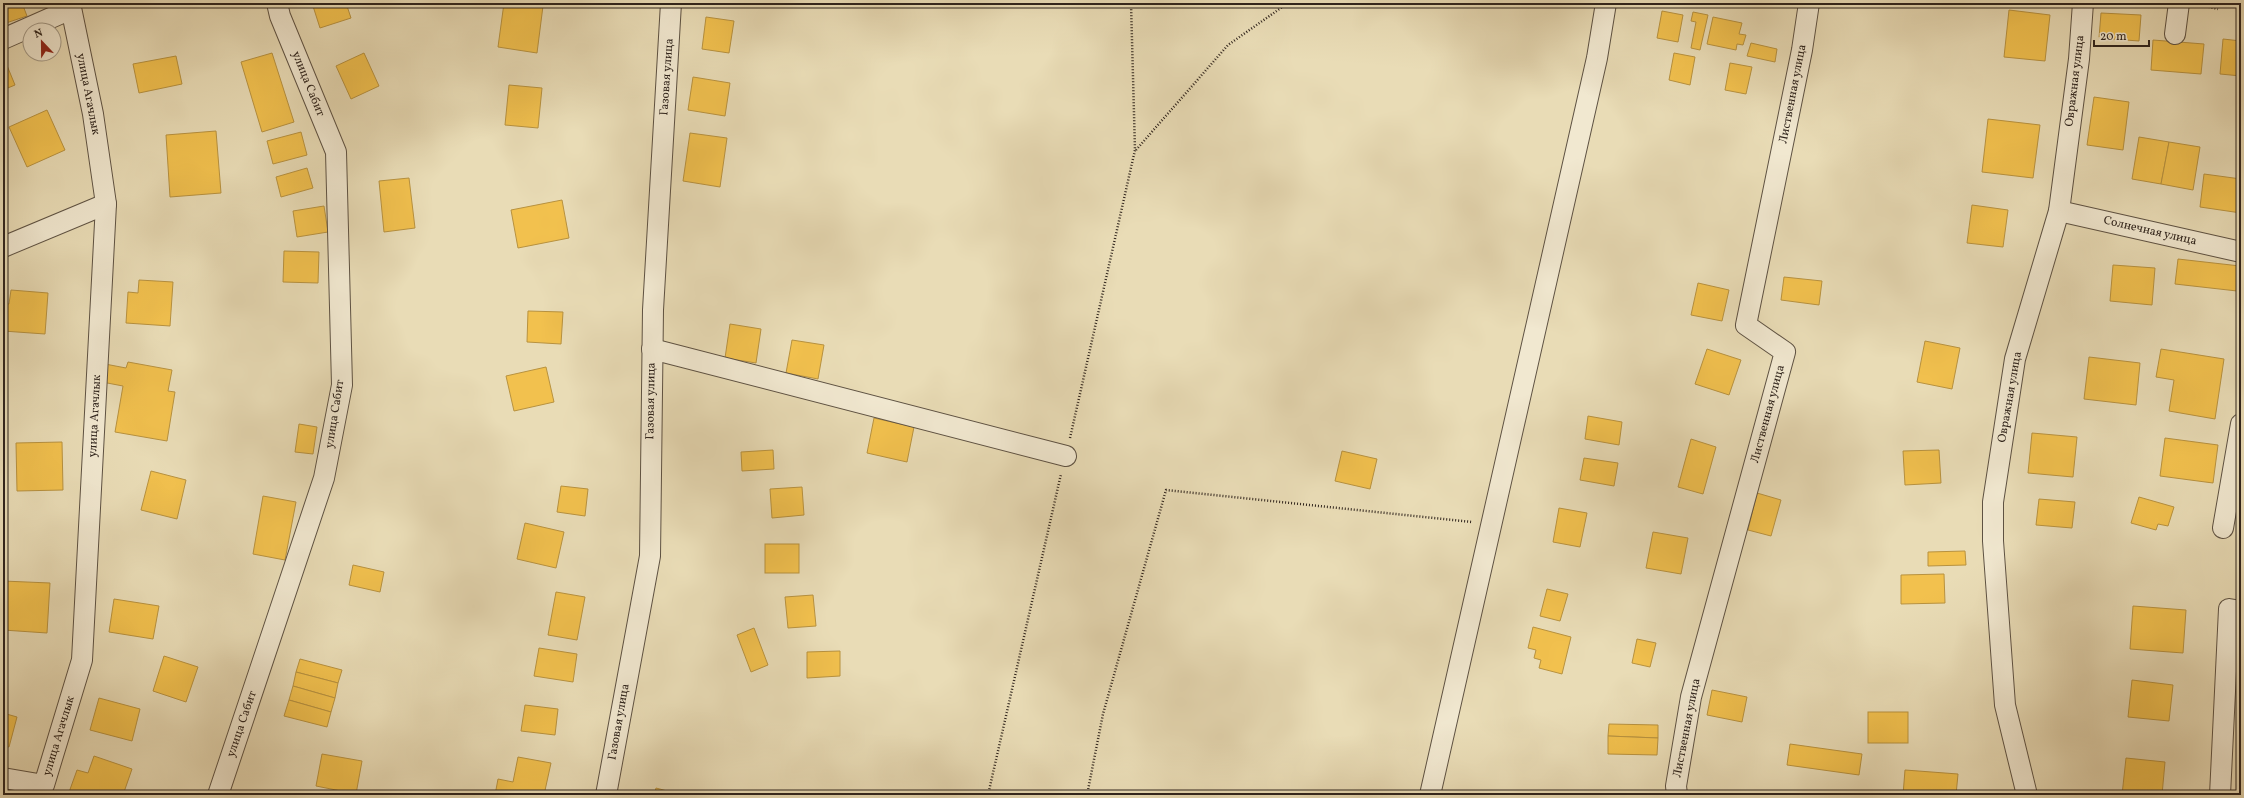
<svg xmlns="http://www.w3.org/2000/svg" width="2244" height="798" viewBox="0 0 2244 798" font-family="Vollkorn,serif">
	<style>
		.homes { fill: #f2c14e; stroke: #b8923f }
		.shops { fill: #e4572e; stroke: #ae4829 }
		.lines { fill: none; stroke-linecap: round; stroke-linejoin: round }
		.minor-casing { stroke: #5e5243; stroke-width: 22 }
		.path { stroke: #2f241d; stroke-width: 2.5; stroke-dasharray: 1 2; stroke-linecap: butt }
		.minor { stroke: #f1e8d0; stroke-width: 20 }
		.labels { text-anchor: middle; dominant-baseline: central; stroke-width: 4; stroke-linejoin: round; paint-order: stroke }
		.street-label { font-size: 12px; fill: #2f241d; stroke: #f1e8d0 }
	</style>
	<rect width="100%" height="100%" fill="#e9dcb6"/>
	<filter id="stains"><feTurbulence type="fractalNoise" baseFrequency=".005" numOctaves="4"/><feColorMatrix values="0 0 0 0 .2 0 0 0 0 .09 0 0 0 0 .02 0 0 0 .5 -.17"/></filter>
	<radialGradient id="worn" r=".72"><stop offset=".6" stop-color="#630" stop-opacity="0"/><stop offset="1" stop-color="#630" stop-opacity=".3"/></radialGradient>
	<!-- homes -->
	<g class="homes">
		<polygon points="3,3 22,3 27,16 3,24"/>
		<polygon points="312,3 346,3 351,18 320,28"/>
		<polygon points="504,3 543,6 537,53 498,47"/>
		<polygon points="2009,10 2050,15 2045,61 2004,57"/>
		<polygon points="1662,11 1683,15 1678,42 1657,38"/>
		<polygon points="1693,12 1708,15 1700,50 1691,48 1696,22 1691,21"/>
		<polygon points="2101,13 2141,15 2139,41 2099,38"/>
		<polygon points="706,17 734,21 729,53 702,49"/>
		<polygon points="1713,17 1742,23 1739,34 1746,35 1743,45 1737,44 1736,50 1707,44"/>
		<polygon points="2223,39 2241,41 2241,76 2220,74"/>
		<polygon points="2153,40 2204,44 2201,74 2151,70"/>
		<polygon points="1751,43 1777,49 1775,62 1747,56"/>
		<polygon points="272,53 294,122 262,132 241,62"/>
		<polygon points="364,53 379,86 351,99 336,66"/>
		<polygon points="1674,53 1695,57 1690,85 1669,80"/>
		<polygon points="176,56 182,84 139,93 133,64"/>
		<polygon points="6,63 15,85 3,90 3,64"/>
		<polygon points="1730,63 1752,67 1746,94 1725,90"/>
		<polygon points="693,77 730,83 725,116 688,110"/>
		<polygon points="509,85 542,88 538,128 505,125"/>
		<polygon points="2094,97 2129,102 2123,150 2087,145"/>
		<polygon points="47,110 65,150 27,167 9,127"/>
		<polygon points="1988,119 2040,125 2033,178 1982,172"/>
		<polygon points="216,131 221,193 170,197 166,135"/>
		<polygon points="301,132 307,155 273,164 267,141"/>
		<polygon points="690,133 727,138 720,187 683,181"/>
		<polygon points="2139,137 2169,142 2161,184 2132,179"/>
		<polygon points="2169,142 2200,147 2193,190 2161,184"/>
		<polygon points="307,168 313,188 281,197 276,177"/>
		<polygon points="2204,174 2241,179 2241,213 2200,207"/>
		<polygon points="409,178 415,228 384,232 379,181"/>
		<polygon points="562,200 569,238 518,248 511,210"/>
		<polygon points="1972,205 2008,210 2003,247 1967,243"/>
		<polygon points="324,206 328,232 297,237 293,211"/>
		<polygon points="284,251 319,252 318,283 283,282"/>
		<polygon points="2178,259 2240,266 2237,291 2175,284"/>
		<polygon points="2113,265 2155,268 2152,305 2110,301"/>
		<polygon points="1784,277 1822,281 1819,305 1781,300"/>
		<polygon points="139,280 173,282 170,326 126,323 128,292 138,293"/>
		<polygon points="1698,283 1729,290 1722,321 1691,315"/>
		<polygon points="11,290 48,293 45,334 3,331 3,304 9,304"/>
		<polygon points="528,311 563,312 561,344 527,342"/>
		<polygon points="730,324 761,329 756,363 725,358"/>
		<polygon points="792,340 824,345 818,379 786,373"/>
		<polygon points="1925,341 1960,348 1952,389 1917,382"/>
		<polygon points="1707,349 1741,360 1729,395 1695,384"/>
		<polygon points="2161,349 2224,359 2215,419 2169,411 2174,380 2156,377"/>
		<polygon points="2089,357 2140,363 2136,405 2084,399"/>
		<polygon points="128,362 172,370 168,391 175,392 167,441 115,432 123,386 102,382 105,364 126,368"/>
		<polygon points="546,367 554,402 514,411 506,376"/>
		<polygon points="1588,416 1622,422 1619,445 1585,439"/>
		<polygon points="874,418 914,427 907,462 867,453"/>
		<polygon points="299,424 317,427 313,454 295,452"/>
		<polygon points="2032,433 2077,437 2073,477 2028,473"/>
		<polygon points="2165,438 2218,445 2213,483 2160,476"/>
		<polygon points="1691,439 1716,447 1703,494 1678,487"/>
		<polygon points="62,442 63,490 17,491 16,443"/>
		<polygon points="773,450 774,469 742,471 741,452"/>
		<polygon points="1939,450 1941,483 1905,485 1903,451"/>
		<polygon points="1342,451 1377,459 1370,489 1335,481"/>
		<polygon points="1584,458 1618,463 1614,486 1580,480"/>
		<polygon points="151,471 186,480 177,519 141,510"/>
		<polygon points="561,486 588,489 585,516 557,512"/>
		<polygon points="802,487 804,515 772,518 770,489"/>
		<polygon points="1757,493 1781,500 1771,536 1748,530"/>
		<polygon points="263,496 296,502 285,560 253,554"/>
		<polygon points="2139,497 2174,507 2168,526 2158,524 2156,530 2131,523"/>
		<polygon points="2039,499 2075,502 2072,528 2036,525"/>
		<polygon points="1559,508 1587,513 1580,547 1553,542"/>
		<polygon points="525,523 564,532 556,568 517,559"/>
		<polygon points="1653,532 1688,538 1681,574 1646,568"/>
		<rect x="765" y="544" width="34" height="29"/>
		<polygon points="1965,551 1966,565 1928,566 1928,552"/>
		<polygon points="353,565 384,572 380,592 349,585"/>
		<polygon points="1944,574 1945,603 1901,604 1901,575"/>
		<polygon points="3,581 50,583 47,633 3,630"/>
		<polygon points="1547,589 1568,594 1560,621 1540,616"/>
		<polygon points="556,592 585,597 577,640 548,635"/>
		<polygon points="813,595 816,626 788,628 785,597"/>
		<polygon points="114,599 159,606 153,639 109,632"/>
		<polygon points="2133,606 2186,610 2183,653 2130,649"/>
		<polygon points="1533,627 1571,637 1562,674 1539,668 1541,660 1534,658 1536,650 1528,648"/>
		<polygon points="754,628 768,665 751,672 737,635"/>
		<polygon points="1637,639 1656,643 1650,667 1632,663"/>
		<polygon points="539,648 577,654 573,682 534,676"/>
		<polygon points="840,651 840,676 807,678 807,652"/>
		<polygon points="164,656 198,667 186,702 153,691"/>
		<polygon points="300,659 342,670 338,683 296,672"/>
		<polygon points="296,672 338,683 335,698 293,686"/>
		<polygon points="2132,680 2173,685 2169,721 2128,717"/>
		<polygon points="293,686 335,698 331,712 289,700"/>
		<polygon points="1712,690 1747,697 1742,722 1707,715"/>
		<polygon points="99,698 140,709 132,741 90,730"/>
		<polygon points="289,700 331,712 327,727 284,716"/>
		<polygon points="525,705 558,709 555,735 521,731"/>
		<rect x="1868" y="712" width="40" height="31"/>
		<polygon points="3,713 17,717 9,747 3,746"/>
		<polygon points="1609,724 1658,725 1658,738 1608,736"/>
		<polygon points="1608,736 1658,738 1657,755 1608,754"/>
		<polygon points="1790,744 1862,754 1859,775 1787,765"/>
		<polygon points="322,754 362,761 356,794 316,786"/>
		<polygon points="94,756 132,769 123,795 68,795 77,770 88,773"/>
		<polygon points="518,757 551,763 544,795 495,795 498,779 513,782"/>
		<polygon points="2126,758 2165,762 2162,795 2122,795"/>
		<polygon points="1905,770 1958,774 1956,795 1903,795"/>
		<polygon points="656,788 682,795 654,795"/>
	</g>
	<!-- shops -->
	<polygon class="shops" points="1952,3 1966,3 1966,6"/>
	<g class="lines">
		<!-- minor casing -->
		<g class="minor-casing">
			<g id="minor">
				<polyline points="2175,34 2179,3"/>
				<polyline points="3,39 71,9"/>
				<polyline points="2059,211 2241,252"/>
				<polyline points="3,247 106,204"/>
				<polyline points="652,349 1066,456"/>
				<polyline points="2223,528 2241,424"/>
				<polyline points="3,778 44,785 82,660 106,204 93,114 70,3"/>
				<polyline points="218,795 324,478 342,385 336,152 280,16 277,3"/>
				<polyline points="606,795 650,556 653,310 671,3"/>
				<polyline points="1430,795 1597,58 1606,3"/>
				<polyline points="1677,795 1676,786 1691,697 1785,352 1746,325 1802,50 1809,3"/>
				<polyline points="2027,795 2005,705 1993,541 1993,502 2015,359 2059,211 2079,59 2083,3"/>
				<polyline points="2220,795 2229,609 2241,611"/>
			</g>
		</g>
		<!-- path -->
		<g class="path">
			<polyline points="2197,4 2218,9"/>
			<polyline points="1136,150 1228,45 1288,3"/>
			<polyline points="1070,438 1135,150 1131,3"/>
			<polyline points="988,795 1061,474"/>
			<polyline points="1087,795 1103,714 1166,490 1472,522"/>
		</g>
		<!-- minor -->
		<use href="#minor" class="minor"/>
	</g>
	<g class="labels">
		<!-- street labels -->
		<g class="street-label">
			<text transform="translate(667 77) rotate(-86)">Газовая улица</text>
			<text transform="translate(2075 81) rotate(-83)">Овражная улица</text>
			<text transform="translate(308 84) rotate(68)">улица Сабит</text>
			<text transform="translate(88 94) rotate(79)">улица Агачлык</text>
			<text transform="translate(1793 94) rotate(-79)">Лиственная улица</text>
			<text transform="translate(2150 231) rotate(13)">Солнечная улица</text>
			<text transform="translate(2010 397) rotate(-80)">Овражная улица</text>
			<text transform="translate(651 401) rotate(-89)">Газовая улица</text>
			<text transform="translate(335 414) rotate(-81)">улица Сабит</text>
			<text transform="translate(1768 414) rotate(-75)">Лиственная улица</text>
			<text transform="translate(95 416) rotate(-87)">улица Агачлык</text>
			<text transform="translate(619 722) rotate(-80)">Газовая улица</text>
			<text transform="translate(242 724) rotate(-71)">улица Сабит</text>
			<text transform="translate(1687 728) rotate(-79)">Лиственная улица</text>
			<text transform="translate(59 736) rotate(-73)">улица Агачлык</text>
		</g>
	</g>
	<!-- margin -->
	<rect width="2244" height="798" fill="none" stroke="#e9dcb6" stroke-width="16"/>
	<rect x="4" y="4" width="2236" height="790" fill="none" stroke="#2f241d" stroke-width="2"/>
	<rect x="8" y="8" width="2228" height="782" fill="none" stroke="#2f241d"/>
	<!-- north arrow -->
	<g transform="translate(42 42) rotate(338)"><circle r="19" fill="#f1e8d0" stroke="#a39a88"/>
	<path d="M0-3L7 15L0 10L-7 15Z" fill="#8f2418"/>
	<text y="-6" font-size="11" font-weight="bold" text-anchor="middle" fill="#2f241d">N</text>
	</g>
	<!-- scale -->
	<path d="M2094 40v6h55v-6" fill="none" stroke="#2f241d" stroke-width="2"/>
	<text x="2100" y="40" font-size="12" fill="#2f241d" stroke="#f1e8d0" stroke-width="3" paint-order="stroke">20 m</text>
	<rect width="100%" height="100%" filter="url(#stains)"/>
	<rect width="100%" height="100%" fill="url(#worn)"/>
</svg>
